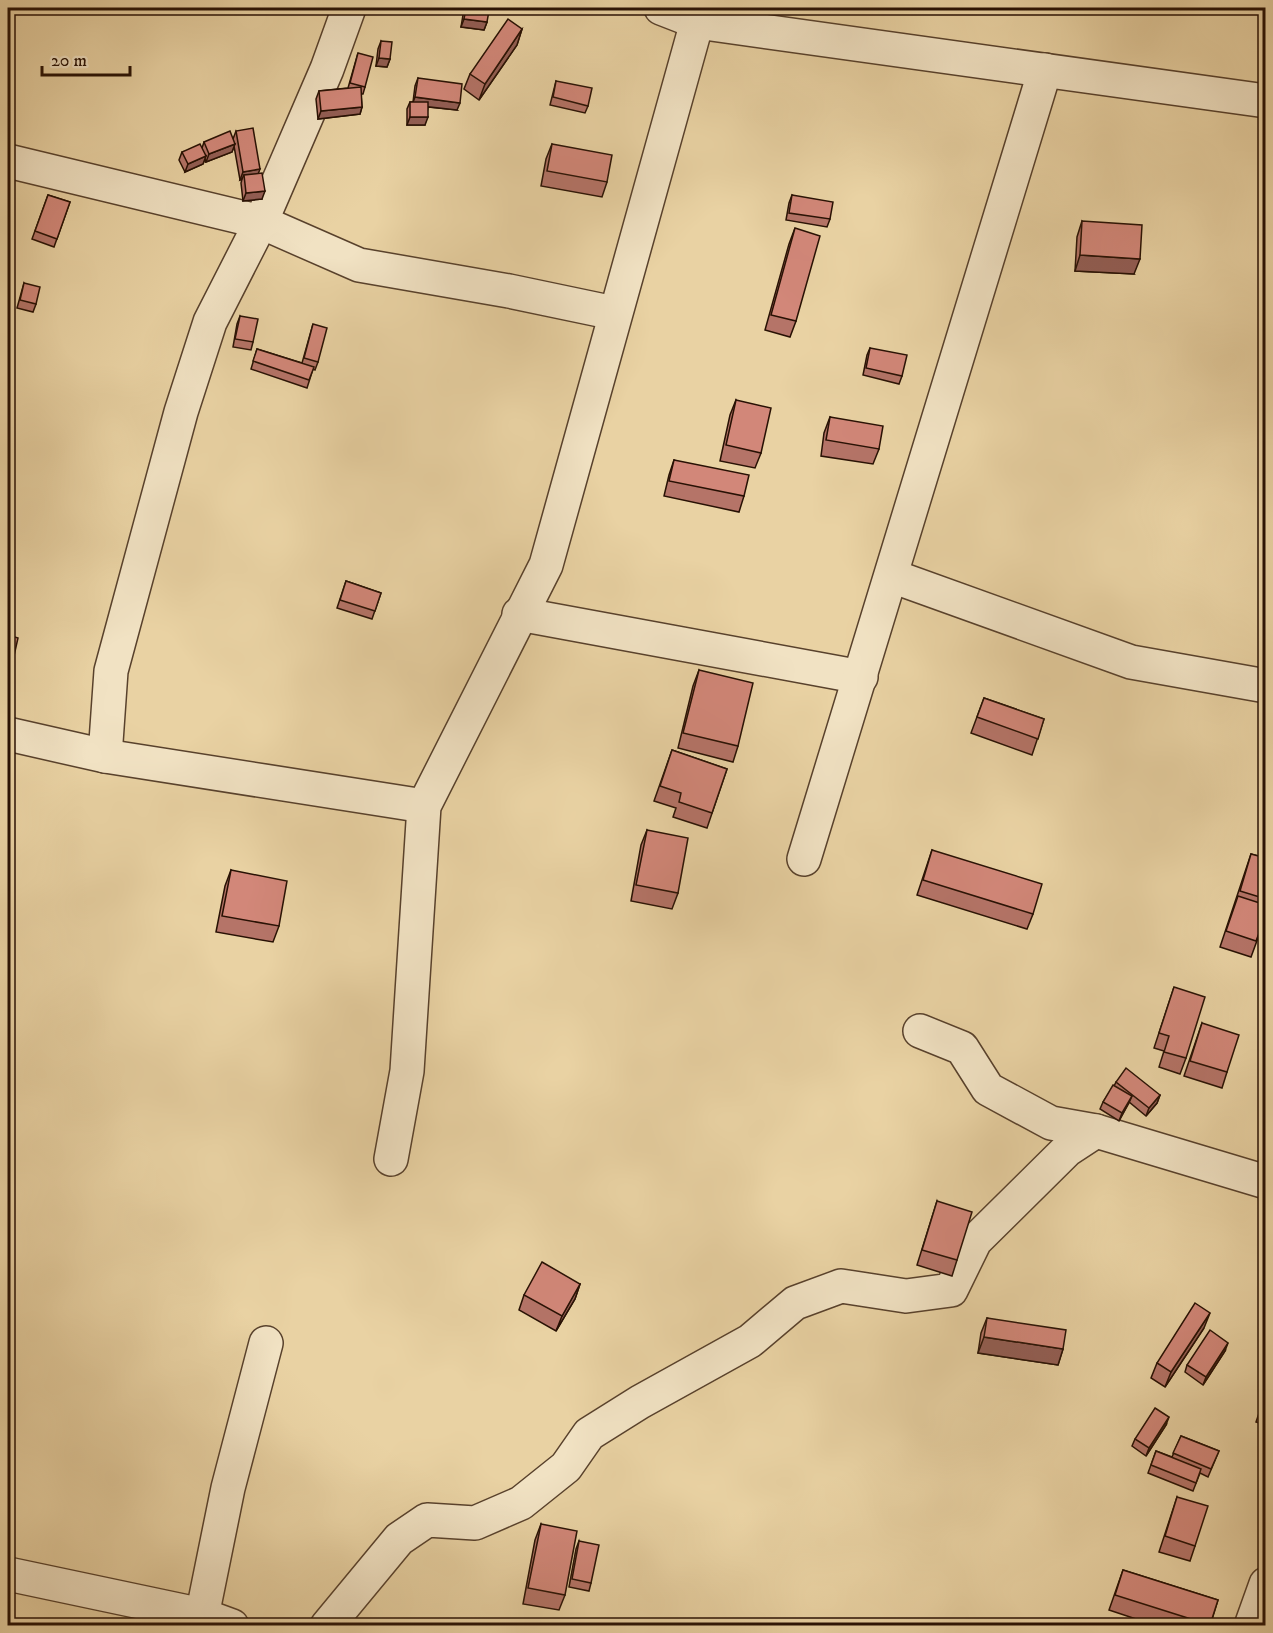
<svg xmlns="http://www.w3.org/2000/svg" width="1273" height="1633" viewBox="0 0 1273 1633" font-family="'IM FELL DW Pica',serif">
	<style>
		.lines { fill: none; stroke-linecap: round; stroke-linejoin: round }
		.street-casing { stroke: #58412c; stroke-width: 36 }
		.street { stroke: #f1e2c3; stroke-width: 33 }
		.wall { fill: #b57468; stroke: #281104; stroke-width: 1.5 }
		.shaded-wall { fill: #935e55; stroke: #281104; stroke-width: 1.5 }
		.building { fill: #d28779; stroke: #281104; stroke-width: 1.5 }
	</style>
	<rect width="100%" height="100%" fill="#e9d2a3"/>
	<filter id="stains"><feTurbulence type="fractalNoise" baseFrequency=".00333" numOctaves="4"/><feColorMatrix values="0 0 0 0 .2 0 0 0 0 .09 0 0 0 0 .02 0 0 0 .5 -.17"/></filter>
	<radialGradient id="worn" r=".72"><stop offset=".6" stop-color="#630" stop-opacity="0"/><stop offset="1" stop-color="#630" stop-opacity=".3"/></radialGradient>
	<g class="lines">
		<!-- street casing -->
		<g class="street-casing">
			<g id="street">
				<polyline points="661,8 697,22 1266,101"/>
				<polyline points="8,161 261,222 359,265 509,291 614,313"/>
				<polyline points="892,576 1131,662 1266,686"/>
				<polyline points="519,614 861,677"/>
				<polyline points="8,734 105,756 424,806"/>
				<polyline points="105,756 111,671 181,412 210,322 261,222 327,69 349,8"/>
				<polyline points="804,859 1045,70"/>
				<polyline points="920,1031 962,1048 988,1089 1051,1123 1096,1131 1266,1182"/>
				<polyline points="391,1159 407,1071 424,806 546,565 697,22 698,8"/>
				<polyline points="8,1574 202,1615 232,1626"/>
				<polyline points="200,1626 228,1488 266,1343"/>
				<polyline points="327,1626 399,1539 427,1520 475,1523 521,1503 566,1467 589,1434 640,1402 750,1341 795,1303 841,1286 906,1296 951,1290 975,1241 1067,1150 1096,1131"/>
				<polyline points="1251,1626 1266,1584"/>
			</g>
		</g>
		<!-- street -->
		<use href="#street" class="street"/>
	</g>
	<!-- wall -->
	<g class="wall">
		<polygon points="466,8 487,22 484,30 461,27 463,15"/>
		<polygon points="522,29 517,45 479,100 464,89 470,74"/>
		<polygon points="381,41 390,59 387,67 376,66 378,49"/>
		<polygon points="358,53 365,87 363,94 361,94 362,107 360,114 318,119 316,99 319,91 348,88"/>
		<polygon points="418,78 457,110 428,107 425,125 407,125 407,109 410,102 413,102 415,86"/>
		<polygon points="556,81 588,106 585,113 550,105"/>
		<polygon points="236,131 258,173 262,199 243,201 241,183 242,179 240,180 234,146 232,152 206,162 205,159 203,164 185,172 179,160 182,152 202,148 204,142 233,139"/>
		<polygon points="552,144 607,182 602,197 541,186 546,159"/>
		<polygon points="48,195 70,202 54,247 32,239"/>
		<polygon points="792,195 830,219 827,227 786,220 789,203"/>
		<polygon points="1082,221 1134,274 1075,271 1077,237"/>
		<polygon points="795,228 796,321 790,337 765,330 789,244"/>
		<polygon points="24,283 36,304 33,312 17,308"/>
		<polygon points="240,316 253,342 251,350 233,347 237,324"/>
		<polygon points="313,324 318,362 315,370 313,369 307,388 251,369 257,349 302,363"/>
		<polygon points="870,348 902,376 899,384 863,375 867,355"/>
		<polygon points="736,400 761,453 755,468 720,461 730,415"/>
		<polygon points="830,417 879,449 873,464 821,456 824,433"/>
		<polygon points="674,460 744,496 739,512 664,496 669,475"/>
		<polygon points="346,581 381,593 372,619 337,608"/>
		<polygon points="699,670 738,746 733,762 678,748 693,686"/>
		<polygon points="984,698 1044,719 1032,755 971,733"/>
		<polygon points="672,750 727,769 707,828 673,817 676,808 654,801"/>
		<polygon points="647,830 678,893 672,909 631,901 641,845"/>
		<polygon points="932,850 1033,914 1027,929 917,895"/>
		<polygon points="1251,854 1266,858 1266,916 1251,957 1220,947"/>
		<polygon points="231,870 279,926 273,942 216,932 225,886"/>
		<polygon points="1266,946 1266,965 1261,963"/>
		<polygon points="1174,987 1186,1058 1180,1074 1159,1067 1164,1051 1154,1048"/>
		<polygon points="1202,1023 1227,1072 1222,1088 1184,1076"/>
		<polygon points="1116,1082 1160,1095 1157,1103 1146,1116 1129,1102 1119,1121 1100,1109 1103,1102 1114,1086"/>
		<polygon points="937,1201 957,1260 952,1276 917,1265"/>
		<polygon points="580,1284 575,1299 556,1331 519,1310 524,1295"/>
		<polygon points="987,1318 1063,1349 1058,1365 978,1353 981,1333"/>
		<polygon points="1204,1328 1165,1387 1151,1378 1157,1363"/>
		<polygon points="1225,1351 1203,1385 1185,1372 1187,1365"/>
		<polygon points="1266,1393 1266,1425 1256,1422"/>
		<polygon points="1166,1425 1146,1456 1132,1446 1135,1439"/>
		<polygon points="1181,1436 1219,1451 1208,1477 1200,1473 1193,1491 1148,1473 1156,1451 1172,1457"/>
		<polygon points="1177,1497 1195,1546 1190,1561 1159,1552"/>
		<polygon points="541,1524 565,1595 559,1610 523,1604 535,1540"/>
		<polygon points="579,1541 591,1583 589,1591 569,1587 576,1549"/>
		<polygon points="1123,1570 1218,1600 1210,1626 1157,1626 1109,1610"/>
	</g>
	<!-- shaded-wall -->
	<g class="shaded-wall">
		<polygon points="464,19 487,22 484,30 461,27"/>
		<polygon points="522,29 517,45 479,100 485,84"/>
		<polygon points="379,58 390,59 387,67 376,66"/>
		<polygon points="415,97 460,103 457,110 412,105"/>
		<polygon points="362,107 360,114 318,119 321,111"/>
		<polygon points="410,117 428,117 425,125 407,125"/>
		<polygon points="235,144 232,152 206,162 209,154"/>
		<polygon points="206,156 203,164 185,172 188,164"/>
		<polygon points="260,169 257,177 244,175 242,179 240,180 243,172"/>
		<polygon points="265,191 262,199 243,201 246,193"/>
		<polygon points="1080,255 1140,259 1134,274 1075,271"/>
		<polygon points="1160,1095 1157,1103 1146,1116 1149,1108"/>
		<polygon points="1132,1096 1129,1103 1119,1121 1122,1113"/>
		<polygon points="580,1284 575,1299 556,1331 562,1316"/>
		<polygon points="1210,1313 1204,1328 1165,1387 1171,1372"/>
		<polygon points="984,1337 1063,1349 1058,1365 978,1353"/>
		<polygon points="1228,1343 1225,1351 1203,1385 1206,1377"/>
		<polygon points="1169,1417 1166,1425 1146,1456 1149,1448"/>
	</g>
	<!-- building -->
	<g class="building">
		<polygon points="466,8 489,11 487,22 464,19"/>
		<polygon points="508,19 522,29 485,84 470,74"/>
		<polygon points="381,41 392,42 390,59 379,58"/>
		<polygon points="358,53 373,57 365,87 350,83"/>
		<polygon points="418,78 462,84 460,103 415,97"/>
		<polygon points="556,81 592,88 588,106 553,97"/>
		<polygon points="361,87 362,107 321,111 319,91"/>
		<rect x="410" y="102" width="18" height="15"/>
		<polygon points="253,128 260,169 243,172 236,131"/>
		<polygon points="230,131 235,144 209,154 204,142"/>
		<polygon points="200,144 206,156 188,164 182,152"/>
		<polygon points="552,144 612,155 607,182 547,171"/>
		<polygon points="262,173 265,191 246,193 244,175"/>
		<polygon points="48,195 70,202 57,239 35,231"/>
		<polygon points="792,195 833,202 830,219 789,213"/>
		<polygon points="1082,221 1142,225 1140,259 1080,255"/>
		<polygon points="795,228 820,236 796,321 771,315"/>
		<polygon points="24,283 40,287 36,304 20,300"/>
		<polygon points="240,316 258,319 253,342 235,339"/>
		<polygon points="313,324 327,328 318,362 304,358"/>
		<polygon points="870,348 907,355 902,376 866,368"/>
		<polygon points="257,349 314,367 309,380 253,361"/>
		<polygon points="736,400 771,408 761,453 726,445"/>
		<polygon points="830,417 883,426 879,449 826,440"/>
		<polygon points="674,460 749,475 744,496 669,481"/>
		<polygon points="346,581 381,593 375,611 340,600"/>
		<polygon points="8,635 18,638 9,678 8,677"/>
		<polygon points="699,670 753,683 738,746 683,733"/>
		<polygon points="984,698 1044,719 1038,739 977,717"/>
		<polygon points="672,750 727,769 712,813 679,802 681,793 660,786"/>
		<polygon points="647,830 688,838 678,893 636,885"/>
		<polygon points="932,850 1042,884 1033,914 923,880"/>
		<polygon points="1251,854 1266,858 1266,899 1240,891"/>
		<polygon points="231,870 287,881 279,926 222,916"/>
		<polygon points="1238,896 1266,905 1266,915 1256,941 1226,931"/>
		<polygon points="1174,987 1205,997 1186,1058 1164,1052 1169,1036 1159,1033"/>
		<polygon points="1202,1023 1239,1035 1227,1072 1190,1061"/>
		<polygon points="1126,1068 1160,1095 1149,1108 1116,1082"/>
		<polygon points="1113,1085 1132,1096 1122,1113 1103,1102"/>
		<polygon points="937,1201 972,1212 957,1260 922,1250"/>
		<polygon points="542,1262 580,1284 562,1316 524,1295"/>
		<polygon points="1195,1303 1210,1313 1171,1372 1157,1363"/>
		<polygon points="987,1318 1066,1330 1063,1349 984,1337"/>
		<polygon points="1210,1330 1228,1343 1206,1377 1187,1365"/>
		<polygon points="1266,1393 1266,1407 1261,1406"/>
		<polygon points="1155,1408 1169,1417 1149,1448 1135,1439"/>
		<polygon points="1181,1436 1219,1451 1211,1469 1173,1453"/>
		<polygon points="1156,1451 1201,1469 1196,1483 1151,1465"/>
		<polygon points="1177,1497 1208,1506 1195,1546 1165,1536"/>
		<polygon points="541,1524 577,1531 565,1595 528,1588"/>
		<polygon points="579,1541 599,1545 591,1583 572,1579"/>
		<polygon points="1123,1570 1218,1600 1210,1625 1115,1595"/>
	</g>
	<!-- margin -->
	<rect width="1273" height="1633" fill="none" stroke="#e9d2a3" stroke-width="30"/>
	<rect x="9" y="9" width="1255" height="1615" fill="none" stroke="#281104" stroke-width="3"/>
	<rect x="15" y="15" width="1243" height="1603" fill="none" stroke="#281104" stroke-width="1.5"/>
	<!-- scale -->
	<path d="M42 66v9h88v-9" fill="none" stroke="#281104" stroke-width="3"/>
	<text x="51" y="66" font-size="18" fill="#281104" stroke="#f1e2c3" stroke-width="4.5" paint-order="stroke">20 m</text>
	<rect width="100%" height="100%" filter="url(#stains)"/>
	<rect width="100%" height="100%" fill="url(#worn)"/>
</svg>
